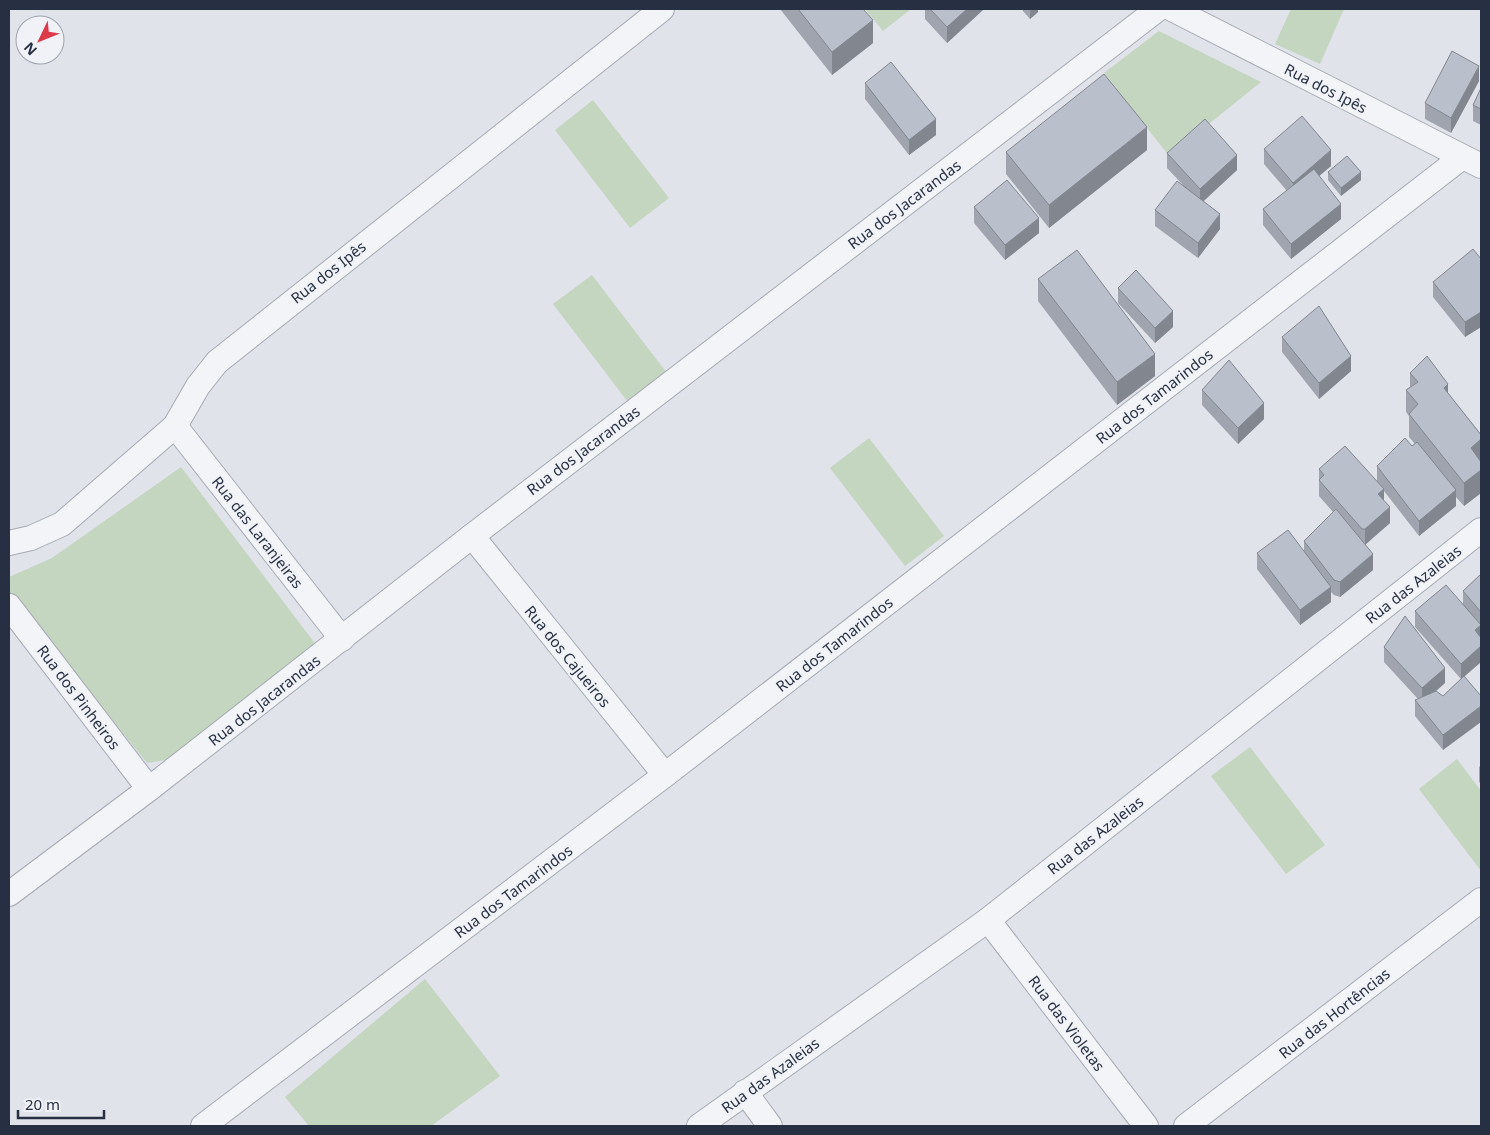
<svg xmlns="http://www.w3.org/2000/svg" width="1490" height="1135" viewBox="0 0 1490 1135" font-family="'Noto Sans',sans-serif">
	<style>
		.green { fill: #c4d5c0 }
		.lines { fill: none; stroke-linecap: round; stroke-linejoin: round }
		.street-casing { stroke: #a5aab5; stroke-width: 26 }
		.street { stroke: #f3f4f8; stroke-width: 24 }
		.wall { fill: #9fa4af }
		.shaded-wall { fill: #82868e }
		.building { fill: #b9bfcb; stroke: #82868e }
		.labels { text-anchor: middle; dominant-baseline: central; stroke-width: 4; stroke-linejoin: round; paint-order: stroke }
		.street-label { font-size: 15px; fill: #273043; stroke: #f0f2f7 }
	</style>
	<rect width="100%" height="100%" fill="#e0e3ea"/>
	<!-- green -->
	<g class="green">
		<polygon points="865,9 911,9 883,31"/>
		<polygon points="1291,9 1344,9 1320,64 1275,44"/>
		<polygon points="1159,31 1261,82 1169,156 1104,73"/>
		<polygon points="593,100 669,198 630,228 555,130"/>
		<polygon points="592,275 667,373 628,402 553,304"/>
		<polygon points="869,438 944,536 905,566 830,468"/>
		<polygon points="181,467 320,650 172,759 147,763 9,592 9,577 52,558"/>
		<polygon points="1250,747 1325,845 1286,874 1211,776"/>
		<polygon points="1457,759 1481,791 1481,871 1419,789"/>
		<polygon points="425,979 500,1076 431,1126 309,1126 285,1097"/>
	</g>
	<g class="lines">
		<!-- street casing -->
		<g class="street-casing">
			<g id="street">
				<polyline points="1172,9 1481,166"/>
				<polyline points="175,426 342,639"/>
				<polyline points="472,536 665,775"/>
				<polyline points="9,543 31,538 62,524 175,426 198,386 217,362 662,9"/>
				<polyline points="9,606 149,789"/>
				<polyline points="9,894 149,789 472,536 1158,9"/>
				<polyline points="988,920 1146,1126"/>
				<polyline points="745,1092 770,1126"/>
				<polyline points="203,1126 665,775 1461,158"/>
				<polyline points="699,1126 988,920 1481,530"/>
				<polyline points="1186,1126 1481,900"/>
			</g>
		</g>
		<!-- street -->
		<use href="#street" class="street"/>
	</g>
	<!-- wall -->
	<g class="wall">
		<polygon points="780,9 863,9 873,43 832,75"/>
		<polygon points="925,9 984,9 947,43 925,19"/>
		<polygon points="1023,9 1038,9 1038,12 1030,19 1023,11"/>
		<polygon points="1479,81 1451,133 1425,119 1425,103"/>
		<polygon points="865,83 936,135 909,155 865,99"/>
		<polygon points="1481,88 1481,125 1473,121 1473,105"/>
		<polygon points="1264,149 1331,166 1319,176 1341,219 1291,259 1263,225 1263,209 1287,191 1264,164"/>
		<polygon points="1147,150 1049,228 1006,174 1006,152"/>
		<polygon points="1167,153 1237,170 1204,201 1220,229 1198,258 1155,226 1155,210 1183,185 1167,168"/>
		<polygon points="1328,172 1361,180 1341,196 1328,180"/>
		<polygon points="974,207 1039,233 1005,260 974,223"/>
		<polygon points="1481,259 1481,327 1465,337 1433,297 1433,282"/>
		<polygon points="1038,279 1155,376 1117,405 1038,301"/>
		<polygon points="1118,288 1173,327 1155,343 1118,303"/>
		<polygon points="1282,337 1351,371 1319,399 1282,352"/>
		<polygon points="1410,373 1448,393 1480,433 1480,425 1481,424 1481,493 1464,506 1456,497 1456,506 1419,536 1384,491 1384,501 1390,523 1365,544 1373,570 1340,597 1334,595 1331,592 1331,602 1300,625 1257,569 1257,553 1304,550 1304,541 1333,512 1319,496 1319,469 1377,481 1377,466 1415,444 1409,437 1409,416 1406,412 1406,390 1410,387"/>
		<polygon points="1202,390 1264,419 1238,444 1202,405"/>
		<polygon points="1481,574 1481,662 1465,676 1443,750 1415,716 1415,700 1418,699 1384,662 1384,647 1445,683 1436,691 1443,696 1461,679 1415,627 1415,611 1463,604 1463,591"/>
		<polygon points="1481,765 1481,784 1479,782 1479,767"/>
	</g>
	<!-- shaded-wall -->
	<g class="shaded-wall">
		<polygon points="967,9 984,9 947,43 947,27"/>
		<polygon points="1032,9 1038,9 1038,12 1030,19 1030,11"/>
		<polygon points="873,20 873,43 832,75 832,52"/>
		<polygon points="1479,66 1479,81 1451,133 1451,118"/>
		<polygon points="936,119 936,135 909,155 909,140"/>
		<polygon points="1147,127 1147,150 1049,228 1049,205"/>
		<polygon points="1331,150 1331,166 1293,198 1293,183"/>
		<polygon points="1237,155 1237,170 1200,204 1200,189"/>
		<polygon points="1361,172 1361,180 1341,196 1341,188"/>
		<polygon points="1341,204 1341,219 1291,259 1291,244"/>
		<polygon points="1220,214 1220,229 1198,258 1198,243"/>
		<polygon points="1039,218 1039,233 1005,260 1005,245"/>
		<polygon points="1173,311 1173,327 1155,343 1155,328"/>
		<polygon points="1481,312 1481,327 1465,337 1465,322"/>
		<polygon points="1155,354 1155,376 1117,405 1117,382"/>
		<polygon points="1351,356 1351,371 1319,399 1319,383"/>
		<polygon points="1448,384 1448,407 1444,388"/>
		<polygon points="1264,403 1264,419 1238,444 1238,428"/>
		<polygon points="1481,439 1481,462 1471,448"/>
		<polygon points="1481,470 1481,493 1464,506 1464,483"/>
		<polygon points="1384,489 1384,505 1378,494"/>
		<polygon points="1456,490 1456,506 1419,536 1419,521"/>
		<polygon points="1390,507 1390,523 1365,545 1365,529"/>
		<polygon points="1373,554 1373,570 1340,597 1340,582"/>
		<polygon points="1331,587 1331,602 1300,625 1300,610"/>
		<polygon points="1481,625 1481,640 1475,630"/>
		<polygon points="1481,646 1481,662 1461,679 1461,664"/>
		<polygon points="1445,668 1445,683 1422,703 1422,688"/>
		<polygon points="1481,706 1481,722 1443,750 1443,735"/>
	</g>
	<!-- building -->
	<g class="building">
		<polygon points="798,9 863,9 873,20 832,52"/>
		<polygon points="930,9 967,9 947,27"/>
		<polygon points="1452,51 1479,66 1451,118 1425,103"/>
		<polygon points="891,62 936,119 909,140 865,83"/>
		<polygon points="1104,74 1147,127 1049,205 1006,152"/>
		<polygon points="1481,88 1481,109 1473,105"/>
		<polygon points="1302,116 1331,150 1293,183 1264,149"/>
		<polygon points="1205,119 1237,155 1200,189 1167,153"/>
		<polygon points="1347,156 1361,172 1341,188 1328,172"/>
		<polygon points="1314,169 1341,204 1291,244 1263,209"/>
		<polygon points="1007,180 1039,218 1005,245 974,207"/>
		<polygon points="1177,181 1220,214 1198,243 1155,210"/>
		<polygon points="1473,249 1481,259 1481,312 1465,322 1433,282"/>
		<polygon points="1077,250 1155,354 1117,382 1038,279"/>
		<polygon points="1136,270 1173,311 1155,328 1118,288"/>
		<polygon points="1319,306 1351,356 1319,383 1282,337"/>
		<polygon points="1427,356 1448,384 1444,388 1481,435 1481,439 1471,448 1481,462 1481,470 1464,483 1409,414 1418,404 1406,390 1418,382 1410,373"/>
		<polygon points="1229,360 1264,403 1238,428 1202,390"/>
		<polygon points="1405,438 1412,446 1417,442 1456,490 1419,521 1377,466"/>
		<polygon points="1345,446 1384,489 1378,494 1390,507 1365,529 1362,529 1319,480 1324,475 1319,469"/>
		<polygon points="1336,509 1373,554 1340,582 1334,580 1304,541"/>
		<polygon points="1288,530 1331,587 1300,610 1257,553"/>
		<polygon points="1481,574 1481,612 1463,591"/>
		<polygon points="1446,585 1481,625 1475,630 1481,638 1481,646 1461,664 1415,611"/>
		<polygon points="1405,616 1445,668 1422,688 1384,647"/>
		<polygon points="1464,676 1481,696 1481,706 1443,735 1415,700 1436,691 1443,696"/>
	</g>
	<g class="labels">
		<!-- street labels -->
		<g class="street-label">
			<text transform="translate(1326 88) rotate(27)">Rua dos Ipês</text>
			<text transform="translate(904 204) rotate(-37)">Rua dos Jacarandas</text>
			<text transform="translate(328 272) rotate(-38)">Rua dos Ipês</text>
			<text transform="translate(1154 396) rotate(-38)">Rua dos Tamarindos</text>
			<text transform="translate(583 450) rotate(-37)">Rua dos Jacarandas</text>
			<text transform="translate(258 532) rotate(52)">Rua das Laranjeiras</text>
			<text transform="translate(1413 584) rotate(-38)">Rua das Azaleias</text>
			<text transform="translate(834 644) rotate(-38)">Rua dos Tamarindos</text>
			<text transform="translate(568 656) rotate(51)">Rua dos Cajueiros</text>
			<text transform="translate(79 697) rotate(53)">Rua dos Pinheiros</text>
			<text transform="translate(264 700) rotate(-38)">Rua dos Jacarandas</text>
			<text transform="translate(1095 835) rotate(-38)">Rua das Azaleias</text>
			<text transform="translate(513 891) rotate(-37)">Rua dos Tamarindos</text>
			<text transform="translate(1334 1013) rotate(-38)">Rua das Hortências</text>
			<text transform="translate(1067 1023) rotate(53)">Rua das Violetas</text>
			<text transform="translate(770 1075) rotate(-36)">Rua das Azaleias</text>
		</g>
	</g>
	<!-- border -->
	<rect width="1490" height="1135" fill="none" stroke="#273043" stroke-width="20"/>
	<!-- north arrow -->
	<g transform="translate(40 40) rotate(227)"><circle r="24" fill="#f0f2f7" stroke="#a0a4af"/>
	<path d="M0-4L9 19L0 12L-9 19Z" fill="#dc3949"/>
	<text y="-8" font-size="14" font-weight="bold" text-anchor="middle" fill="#273043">N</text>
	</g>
	<!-- scale -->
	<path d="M18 1110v8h86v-8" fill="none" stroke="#273043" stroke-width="2.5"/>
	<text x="25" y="1110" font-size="15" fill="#273043" stroke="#f0f2f7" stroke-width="4" paint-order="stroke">20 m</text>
</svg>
